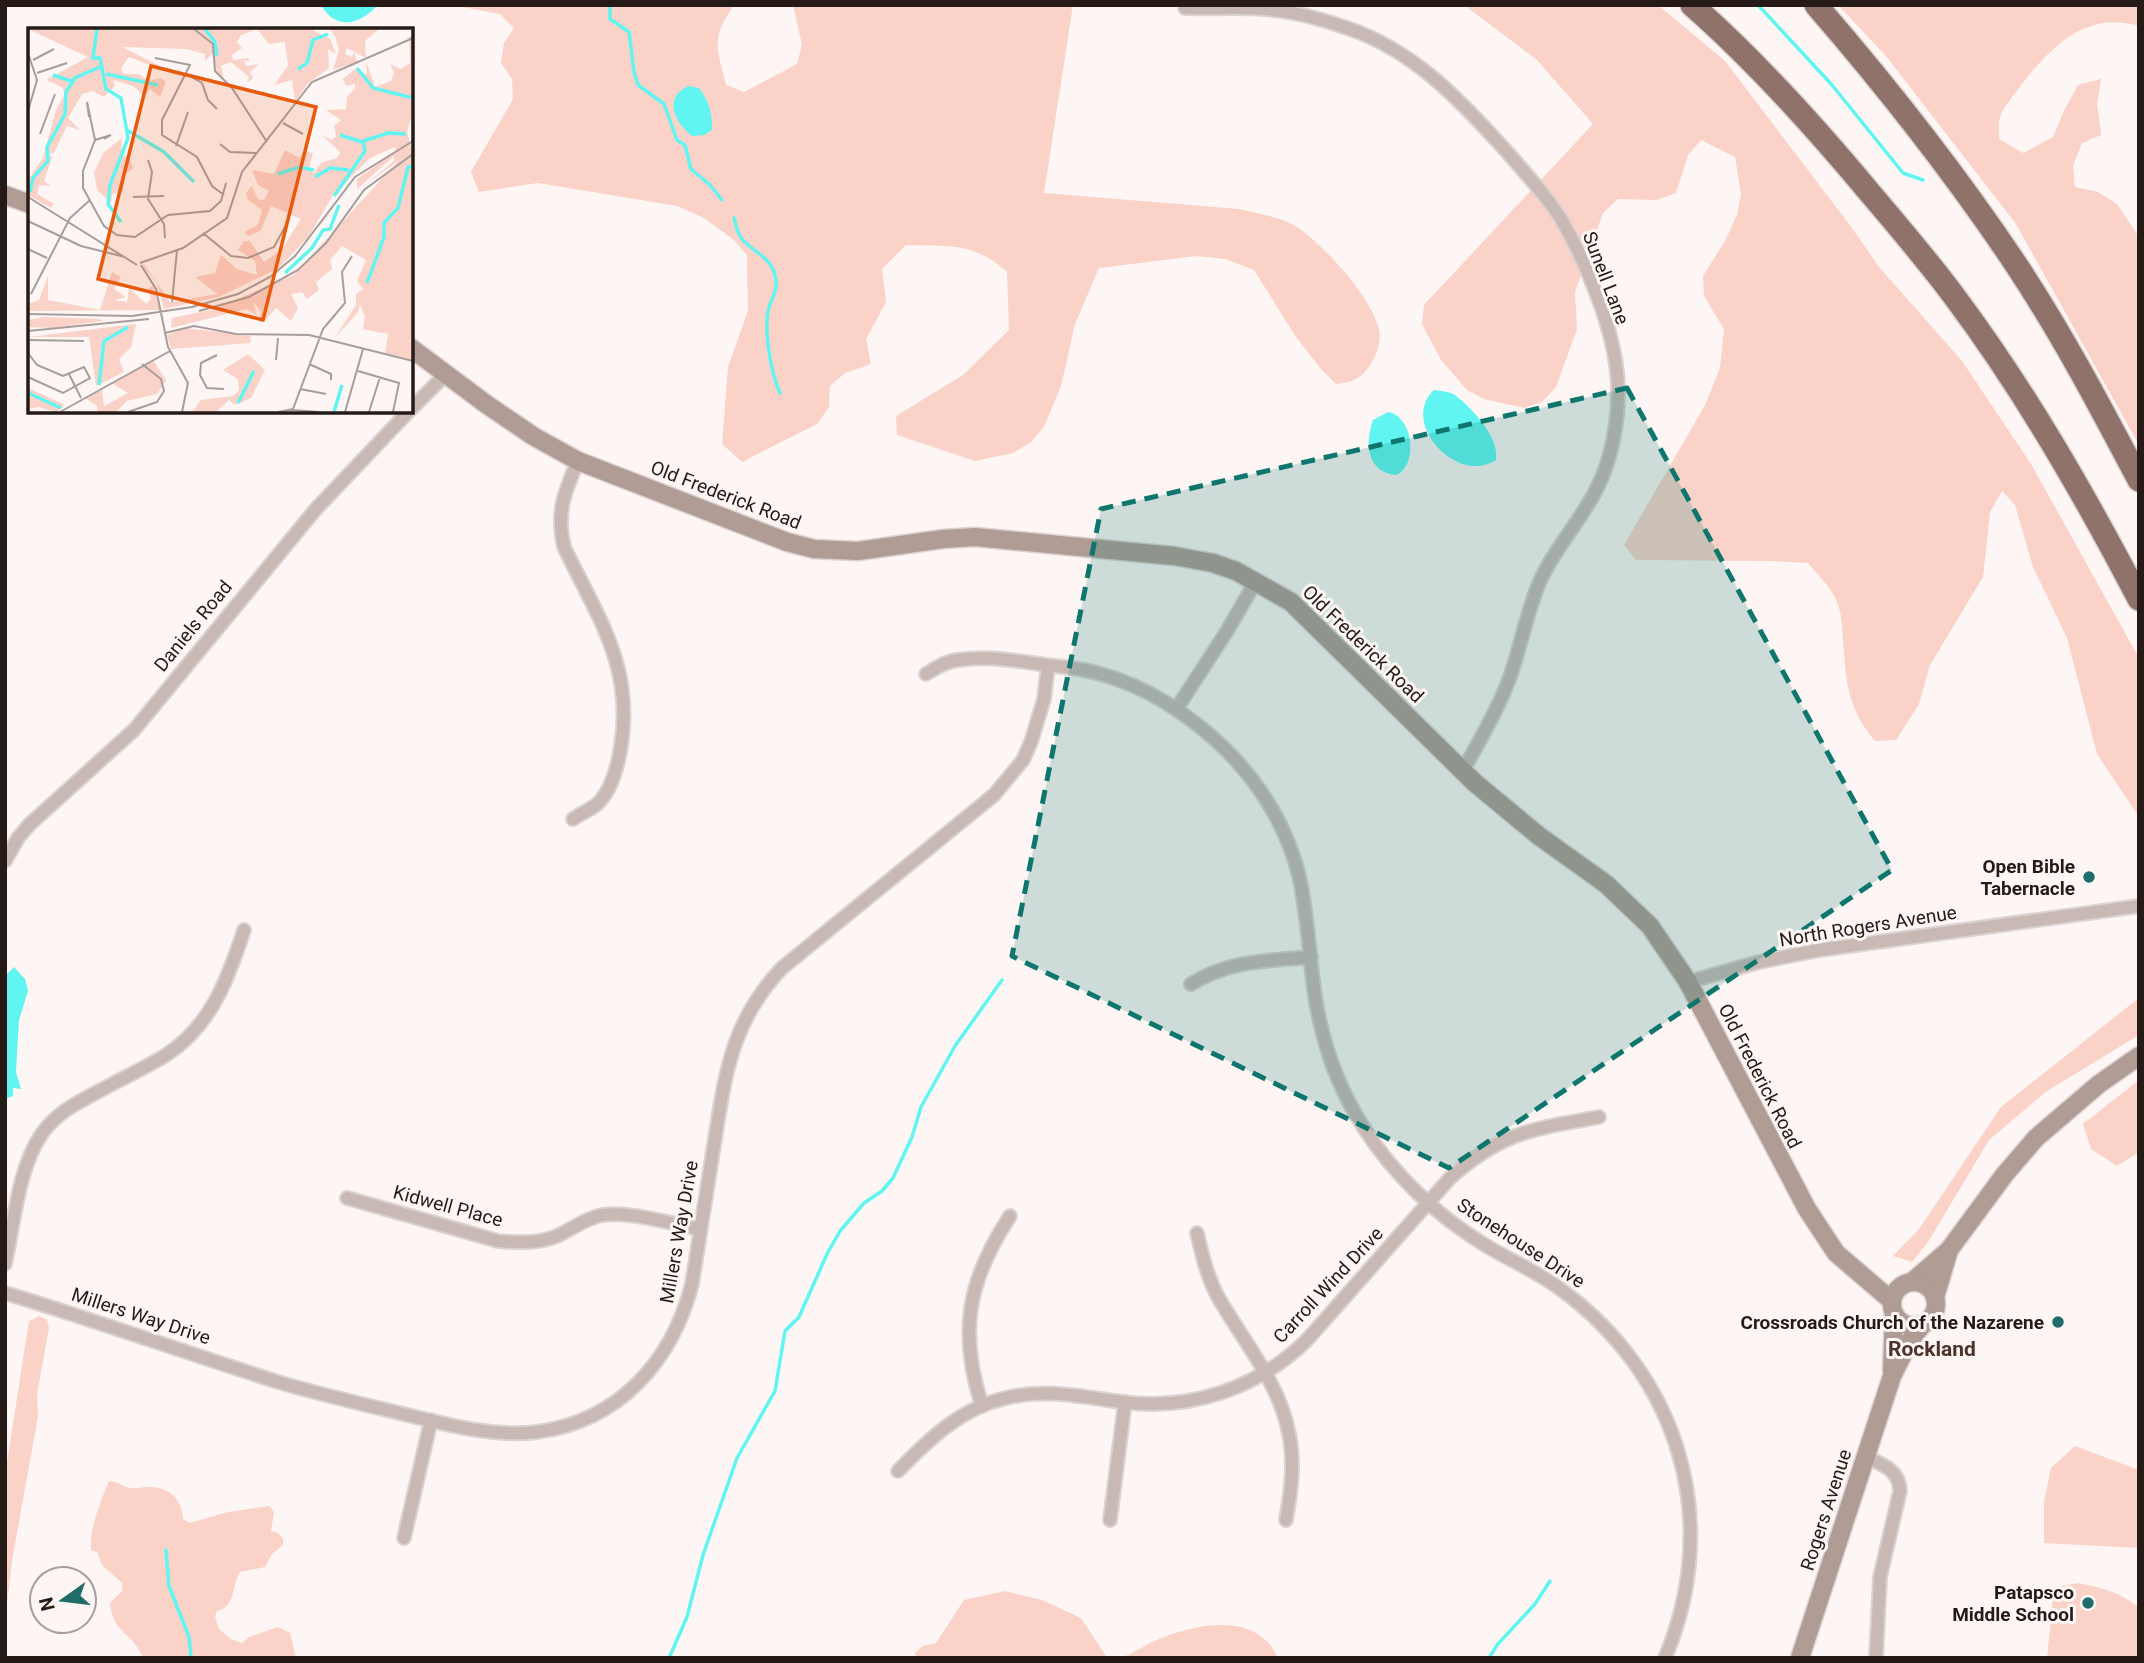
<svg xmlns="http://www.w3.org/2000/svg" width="2144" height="1663" viewBox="0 0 2144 1663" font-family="Roboto,sans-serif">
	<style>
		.green { fill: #fad2c7 }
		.water { fill: #61f5f2 }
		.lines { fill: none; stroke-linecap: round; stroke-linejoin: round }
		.stream { stroke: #61f5f2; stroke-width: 3.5 }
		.street-casing { stroke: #dbd3d1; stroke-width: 16 }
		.secondary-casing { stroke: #dbd3d1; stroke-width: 21 }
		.highway-casing { stroke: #dbd3d1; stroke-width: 26 }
		.street { stroke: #c8b9b5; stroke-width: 12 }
		.secondary { stroke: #b09b95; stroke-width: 18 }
		.highway { stroke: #8f726a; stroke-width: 23 }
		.marked { fill: #0f766e; fill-opacity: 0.2; stroke: #0f766e; stroke-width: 5; stroke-dasharray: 14 9; stroke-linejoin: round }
		.poi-dot { fill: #206c6b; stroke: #fdf6f4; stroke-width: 2.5 }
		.labels { text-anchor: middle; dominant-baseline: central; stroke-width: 6; stroke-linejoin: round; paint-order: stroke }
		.street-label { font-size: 19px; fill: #261a17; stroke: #fdf6f4 }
		.poi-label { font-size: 19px; font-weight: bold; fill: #261a17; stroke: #fdf6f4; text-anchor: end }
		.neighbourhood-label { font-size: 21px; font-weight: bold; fill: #4c322b; stroke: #fdf6f4 }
		.inset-river { fill: none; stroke: #61f5f2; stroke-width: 3.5 }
		.inset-road { fill: none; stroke: #a79e9c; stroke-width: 2 }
		.view { fill: #e8590c; fill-opacity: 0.15; stroke: #e8590c; stroke-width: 3.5 }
		.inset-edge { fill: none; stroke: #261a17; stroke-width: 3.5 }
	</style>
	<rect width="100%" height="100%" fill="#fdf6f4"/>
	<!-- green -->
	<g class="green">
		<path d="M 452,5 L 734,5 C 710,40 717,47 726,85 L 744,92 L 797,64 L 802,45 L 793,5 L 1073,5 L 1044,193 L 1239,209 C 1259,214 1283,217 1300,229 C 1327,249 1370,296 1379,329 C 1381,339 1378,351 1373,360 C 1364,377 1355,382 1336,384 L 1321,369 L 1296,337 L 1254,270 L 1225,259 L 1197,256 L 1099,268 L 1075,324 L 1061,386 L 1044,427 L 1031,442 L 1013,453 L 975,461 L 897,435 L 896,416 L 963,375 L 1009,330 L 1007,272 C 973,241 949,247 906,245 L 882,269 L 886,302 L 866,339 L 871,364 L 845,373 L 830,386 L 829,407 L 817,424 L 742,462 L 722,444 L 728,367 L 748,311 L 747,255 L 734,240 L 704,218 L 677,206 L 538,183 L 479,192 L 471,172 L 513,99 L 512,79 L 501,63 L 504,43 L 514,28 L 500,14 Z"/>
		<path d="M 1464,5 L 1658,5 L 1725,61 L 1852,228 L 1879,267 L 1962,361 L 2031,464 L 2139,658 L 2139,817 L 2097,754 L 2067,638 L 2033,567 L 2015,505 L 2002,491 L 1990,512 L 1983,577 L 1930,665 L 1919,704 L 1896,740 L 1875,741 C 1847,708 1846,681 1843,640 C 1842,627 1842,614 1837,602 C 1832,588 1818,575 1808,563 L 1768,561 L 1636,560 L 1624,545 L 1705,405 L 1720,368 L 1724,329 L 1704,296 L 1703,276 L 1725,241 L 1737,215 L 1741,194 L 1735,157 L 1701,140 L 1688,155 L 1676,193 L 1657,200 L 1618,199 L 1603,213 L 1575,292 L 1577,329 L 1556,387 L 1542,402 L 1524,408 L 1484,399 L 1467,390 L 1441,360 L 1422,324 L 1424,305 L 1593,124 L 1537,60 Z"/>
		<path d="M 1838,5 L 2139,5 L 2139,26 C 2086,10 2051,47 2021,85 C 2015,94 2003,107 2000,117 C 1998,123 1999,132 1999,139 L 2023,153 L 2053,137 L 2063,113 L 2078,85 L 2101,79 L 2097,104 L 2101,135 L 2082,143 L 2073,165 L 2075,187 L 2098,192 L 2117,204 L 2139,237 L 2139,445 L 2016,224 L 1886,56 Z"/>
		<polygon points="2139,998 2139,1035 2047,1091 1989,1140 1928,1242 1912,1262 1893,1256 1919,1229 2001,1107"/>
		<polygon points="2139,1080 2139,1152 2117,1166 2091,1149 2083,1124"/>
		<polygon points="39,1316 47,1320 49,1328 37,1394 38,1416 12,1561 5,1622 5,1475 29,1321"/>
		<polygon points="2075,1446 2139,1470 2139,1548 2044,1543 2044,1502 2051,1468"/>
		<path d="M 109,1481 C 121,1482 121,1486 130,1488 C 134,1489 142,1487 147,1487 C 168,1486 182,1498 183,1519 L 190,1523 L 228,1512 L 270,1506 L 274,1512 L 271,1531 L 278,1533 L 283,1539 L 283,1545 L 272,1554 L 265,1567 L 240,1572 C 231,1586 236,1607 217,1611 L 215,1616 L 219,1629 L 231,1639 L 242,1643 L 249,1637 L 278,1627 L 290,1633 L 296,1658 L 143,1658 C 134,1633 113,1635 110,1603 L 122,1591 L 122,1583 L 102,1565 L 97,1552 L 91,1550 C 89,1530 101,1500 109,1481 Z"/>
		<path d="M 2077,1583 C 2100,1587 2121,1592 2139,1608 L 2139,1658 L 2047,1658 L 2054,1588 Z"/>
		<path d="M 1005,1591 L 1042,1600 L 1081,1618 L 1106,1656 C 1113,1656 1122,1658 1128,1655 C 1139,1650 1150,1642 1162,1638 C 1199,1623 1258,1612 1278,1658 L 916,1658 L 915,1653 L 923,1646 L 936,1643 L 964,1600 Z"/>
	</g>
	<!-- water -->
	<g class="water">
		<path d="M 321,5 L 378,5 C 359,25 336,31 321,5 Z"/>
		<path d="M 688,86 L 699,88 C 709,101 712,113 712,130 L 704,135 L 692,136 C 674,122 663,98 688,86 Z"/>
		<path d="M 1434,390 C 1441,391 1449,391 1455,395 C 1472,408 1500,438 1496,460 C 1457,486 1399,422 1434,390 Z"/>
		<path d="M 1388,412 C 1413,416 1419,465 1396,475 C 1366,472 1365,443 1373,420 Z"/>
		<polygon points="14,967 25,979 28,991 19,1020 16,1072 21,1089 13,1088 13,1096 5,1099 5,976"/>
	</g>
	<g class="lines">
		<!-- stream -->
		<g class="stream">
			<polyline points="610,5 610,19 629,32 634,72 638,85 664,104 677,140 685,145 691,169 710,185 722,200"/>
			<polyline points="1758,5 1832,85 1903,173 1923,180"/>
			<path d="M 734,218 C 736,225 737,233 742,239 C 752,251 771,257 775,275 C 779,286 773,296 769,307 C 763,329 771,373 780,393"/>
			<polyline points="166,1550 169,1586 189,1637 191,1658"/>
			<polyline points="669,1658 687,1617 703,1555 737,1458 775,1391 785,1331 799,1317 827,1254 840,1231 864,1203 882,1191 893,1178 912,1137 921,1107 955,1046 1002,980"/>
			<polyline points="1489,1658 1497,1645 1535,1604 1550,1581"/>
		</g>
		<!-- street casing -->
		<g class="street-casing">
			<g id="street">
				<path d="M 1185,8 C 1212,9 1238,7 1265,9 C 1291,11 1322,19 1347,28 C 1414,50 1462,102 1508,153 C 1526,174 1546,195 1561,219 C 1588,266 1619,338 1618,394 C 1618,423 1611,460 1598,486 C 1582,520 1555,547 1540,581 C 1527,611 1521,645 1510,677 C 1498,710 1479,741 1463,771"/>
				<polyline points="411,409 445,375"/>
				<path d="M 926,674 C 936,668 946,661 958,660 C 992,654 1030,664 1064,667 C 1114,672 1160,695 1199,726 C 1247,764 1284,815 1299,876 C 1308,915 1309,956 1315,996 C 1322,1042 1338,1088 1364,1128 C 1394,1175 1437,1216 1485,1245 C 1509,1260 1536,1271 1559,1288 C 1679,1375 1723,1520 1665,1658"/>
				<polyline points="1177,708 1227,631 1256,581"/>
				<path d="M 573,819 C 580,814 589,810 596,805 C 611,792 618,765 621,746 C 634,666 597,616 564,547 C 556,512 564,493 578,461"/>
				<polyline points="5,861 18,838 30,824 134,730 316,509 409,411"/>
				<polyline points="1688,982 1759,962 1819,950 2139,906"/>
				<path d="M 1191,984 C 1230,960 1267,961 1311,957"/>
				<path d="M 347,1198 L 498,1241 C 517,1243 539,1244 557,1236 C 572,1229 586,1218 602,1215 C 631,1211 671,1224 700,1229"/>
				<path d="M 1197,1233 C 1202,1254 1207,1276 1217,1295 C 1242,1340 1279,1381 1289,1434 C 1295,1463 1291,1491 1286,1520"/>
				<path d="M 5,1264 C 14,1224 18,1169 41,1135 C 56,1112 82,1100 105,1088 C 125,1077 147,1067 166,1055 C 211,1026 228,979 244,930"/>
				<path d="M 5,1293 C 97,1321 187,1353 278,1382 C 315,1393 353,1402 391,1411 C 438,1422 489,1438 537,1432 C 620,1421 672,1361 692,1284 C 699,1240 706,1195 713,1151 C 725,1078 729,1024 782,968 L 994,795 L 1023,760 L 1031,742 L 1044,699 L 1048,666"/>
				<path d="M 982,1406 C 958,1331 968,1280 1010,1216"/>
				<path d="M 1866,1457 C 1884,1465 1899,1470 1900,1491 L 1880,1577 L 1876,1658"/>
				<path d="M 898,1471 C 929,1439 961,1408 1006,1398 C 1045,1388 1084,1397 1122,1402 C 1191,1411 1258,1388 1307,1340 L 1450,1178 C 1502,1132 1532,1129 1599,1117"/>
				<polyline points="1110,1520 1125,1402"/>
				<polyline points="404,1538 431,1420"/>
			</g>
		</g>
		<!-- secondary casing -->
		<g class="secondary-casing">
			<g id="secondary">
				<polyline points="5,195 30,204"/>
				<polyline points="411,348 486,404 533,436 578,461 787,542 814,549 858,551 943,539 975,537 1174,556 1213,563 1236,571 1291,602 1475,783 1539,836 1606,884 1650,926 1688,982 1807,1209 1836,1253 1892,1301"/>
				<polyline points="1912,1282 1949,1250 2005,1174 2036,1138 2099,1084 2139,1056"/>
				<circle cx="1914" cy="1304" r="22"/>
				<polyline points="1935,1297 1949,1250"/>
				<polyline points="1892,1370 1894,1314"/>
				<polyline points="1800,1658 1892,1376 1909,1342 1923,1324"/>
			</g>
		</g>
		<!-- highway casing -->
		<g class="highway-casing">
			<g id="highway">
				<path d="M 1692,5 C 1757,62 1815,127 1870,193 C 1899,227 1928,261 1954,296 C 2025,391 2084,494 2139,599"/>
				<path d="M 1816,5 C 1887,87 1954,172 2015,263 C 2061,332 2100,406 2139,480"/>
			</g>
		</g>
		<!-- street -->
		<use href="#street" class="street"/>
		<!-- secondary -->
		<use href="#secondary" class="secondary"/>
		<!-- highway -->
		<use href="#highway" class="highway"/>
	</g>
	<!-- marked area -->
	<path class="marked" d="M 1627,388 L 1892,870 L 1449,1168 L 1012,956 L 1101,509 Z"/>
	<!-- markers -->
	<g class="poi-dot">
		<circle cx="2089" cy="877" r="7"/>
		<circle cx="2058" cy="1322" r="7"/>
		<circle cx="2088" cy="1603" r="7"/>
	</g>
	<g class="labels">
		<!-- street labels -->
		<g class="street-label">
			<text transform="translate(1606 278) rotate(69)">Sunell Lane</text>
			<text transform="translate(726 495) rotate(21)">Old Frederick Road</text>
			<text transform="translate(193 626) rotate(-51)">Daniels Road</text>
			<text transform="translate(1363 644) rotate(44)">Old Frederick Road</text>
			<text transform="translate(1868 926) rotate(-9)">North Rogers Avenue</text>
			<text transform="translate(1760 1076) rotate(63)">Old Frederick Road</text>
			<text transform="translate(448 1206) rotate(15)">Kidwell Place</text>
			<text transform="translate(679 1232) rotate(-80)">Millers Way Drive</text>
			<text transform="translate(1521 1243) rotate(33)">Stonehouse Drive</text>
			<text transform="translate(1328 1285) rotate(-47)">Carroll Wind Drive</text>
			<text transform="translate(141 1316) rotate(18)">Millers Way Drive</text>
			<text transform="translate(1826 1510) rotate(-72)">Rogers Avenue</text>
		</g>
		<!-- poi labels -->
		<g class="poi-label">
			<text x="2075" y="866">Open Bible<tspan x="2075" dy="22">Tabernacle</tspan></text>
			<text x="2044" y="1322">Crossroads Church of the Nazarene</text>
			<text x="2074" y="1592">Patapsco<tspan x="2074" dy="22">Middle School</tspan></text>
		</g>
		<!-- neighbourhood labels -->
		<g class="neighbourhood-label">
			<text x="1932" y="1349">Rockland</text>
		</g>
	</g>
	<!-- overview -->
	<g transform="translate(28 28)">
		<rect width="385" height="385" fill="#fdf6f4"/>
		<path d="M 0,1 L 283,1 L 302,11 L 308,26 L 300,21 L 301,40 L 279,56 L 267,74 L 264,52 L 246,57 L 260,38 L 257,14 L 241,16 L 229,1 L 213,7 L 209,14 L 214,20 L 204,27 L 205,32 L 220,30 L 222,34 L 216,32 L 218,38 L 231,36 L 222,44 L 225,50 L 219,55 L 221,49 L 203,34 L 193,38 L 195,49 L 190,46 L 184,26 L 177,33 L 177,26 L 158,21 L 94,19 L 156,50 L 101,29 L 93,40 L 95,46 L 111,46 L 120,53 L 133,50 L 138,54 L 132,69 L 122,61 L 116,68 L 105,58 L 85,52 L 87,58 L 76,69 L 65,63 L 54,66 L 40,90 L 52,102 L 39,98 L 26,125 L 19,126 L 24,129 L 16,153 L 23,158 L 11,157 L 9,166 L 26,176 L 23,180 L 0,167 L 0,152 L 15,130 L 28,82 L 37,66 L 34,59 L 18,52 L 60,29 ZM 291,1 L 351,1 L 337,13 L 338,30 L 319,20 L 317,26 L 324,29 L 326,24 L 329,34 L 305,42 L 311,22 L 307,8 L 302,1 ZM 385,8 L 385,83 L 379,104 L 385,127 L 385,332 L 357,325 L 360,306 L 335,301 L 337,288 L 332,276 L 330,284 L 307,310 L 328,277 L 328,266 L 335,261 L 329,253 L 338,232 L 314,218 L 302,232 L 304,241 L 288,254 L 291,262 L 279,271 L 274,264 L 263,266 L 270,280 L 263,293 L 248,280 L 236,294 L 231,294 L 233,283 L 225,274 L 228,286 L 218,281 L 143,300 L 144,290 L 183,282 L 266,247 L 371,132 L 336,158 L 366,133 L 366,128 L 329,161 L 329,151 L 368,123 L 367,119 L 342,130 L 305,167 L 281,208 L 251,240 L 191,269 L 136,281 L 129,255 L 115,238 L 116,236 L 142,274 L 189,266 L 167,249 L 187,245 L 193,227 L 209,241 L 229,247 L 227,233 L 210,222 L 216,213 L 222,213 L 236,234 L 254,221 L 273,191 L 243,178 L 233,202 L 221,208 L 216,204 L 230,197 L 234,182 L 220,172 L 218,165 L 224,158 L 230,171 L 236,172 L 241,163 L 230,157 L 224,142 L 246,146 L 257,122 L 272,130 L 276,123 L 285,125 L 281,140 L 285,146 L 293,135 L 309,130 L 312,124 L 294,107 L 304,112 L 308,108 L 306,98 L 313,92 L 298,82 L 318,81 L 319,69 L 327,60 L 327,56 L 318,58 L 315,51 L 327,41 L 339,47 L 338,33 L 347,59 L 363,53 L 366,45 L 362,36 L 373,41 L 382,35 L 381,10 L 377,10 ZM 94,110 L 93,127 L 101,129 L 105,140 L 96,148 L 95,163 L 84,166 L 83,175 L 69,162 L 66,144 L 76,124 ZM 84,244 L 93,249 L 86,261 L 98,269 L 87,272 L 99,274 L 101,260 L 118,276 L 123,271 L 120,260 L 125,258 L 132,282 L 0,283 L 0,276 L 11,272 L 20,248 L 20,272 L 72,282 ZM 15,289 L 72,291 L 75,293 L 24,300 L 0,299 L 0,292 ZM 108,296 L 103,319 L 91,331 L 96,344 L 68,358 L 61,309 L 0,309 ZM 157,300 L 223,308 L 222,315 L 143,321 L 139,307 ZM 220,326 L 237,342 L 223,370 L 207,377 L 201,372 L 188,384 L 164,384 L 173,372 L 205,368 L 211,362 L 210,351 L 195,342 ZM 125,332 L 138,352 L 129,366 L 99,373 L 88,384 L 70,384 L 69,378 L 57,370 L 74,362 L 76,378 L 100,365 L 85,356 ZM 0,360 L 35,376 L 35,379 L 28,384 L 10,379 L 0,381 Z" fill="#fad2c7"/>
		<path class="inset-river" d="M 69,1 L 65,30 L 72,30 L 78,61 L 93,70 L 100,110 L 82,157 L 80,176 L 93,194M 177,1 L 187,14 L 189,28M 329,40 L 345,60 L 385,70M 270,41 L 279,35 L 285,12 L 300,6M 78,46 L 130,57M 25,47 L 46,54M 99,102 L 136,124 L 166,154M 312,107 L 334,114M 250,146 L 271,139 L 286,142M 287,149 L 302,140 L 321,142M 2,164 L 5,150 L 20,133 L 19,119 L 37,86 L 38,64 L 47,50 L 72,39M 306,168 L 337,123 L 335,113 L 360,105 L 378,106M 257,245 L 284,220 L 295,202 L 302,201 L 311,177M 339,255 L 356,209 L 356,195 L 370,180 L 380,139 L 385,138M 71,357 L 76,313 L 100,299M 0,365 L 33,380M 210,375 L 226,343M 306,384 L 314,357"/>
		<path class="inset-road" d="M 166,1 L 185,16 L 187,43 L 204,60 L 239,114M 0,25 L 9,52 L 0,83M 127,30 L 162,37 L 134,92 L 134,107 L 169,129 L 184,158 L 196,167M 5,32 L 26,21M 9,45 L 39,35M 160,47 L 174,55 L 180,72 L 189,81M 61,89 L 59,74 L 67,112 L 55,143 L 55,160 L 76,198 L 89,207 L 107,209 L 140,187 L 182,183 L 193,173 L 198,155M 255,95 L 275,106M 12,106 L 27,66M 67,112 L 83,107 L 76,111M 192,116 L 202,124 L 228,125M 148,118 L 160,84M 120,132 L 124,144 L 120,171 L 136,196 L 137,210M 0,169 L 109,237M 105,169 L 136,168M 0,193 L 53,218 L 97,229M 175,205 L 203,228 L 220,230 L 246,219 L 258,197M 0,221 L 19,230M 112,235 L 155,220 L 199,190 L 214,144 L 284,54 L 385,10M 113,237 L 128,261 L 140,319 L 160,355 L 154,384M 3,266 L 42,190 L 62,172M 144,274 L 149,222M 171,283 L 221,269 L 270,242 L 298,215 L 336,162 L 385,126M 0,286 L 104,288 L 164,279 L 210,266 L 242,249 L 267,228 L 327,149 L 385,113M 0,303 L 121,291M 137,305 L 166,298 L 208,306 L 281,307 L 385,333M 0,312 L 56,313M 0,325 L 9,337 L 35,348 L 56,339 L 62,350 L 35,365 L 0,349M 189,327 L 173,335 L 172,347 L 179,360 L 196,361M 248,332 L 250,310M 281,336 L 303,346 L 303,352M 330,343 L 371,355 L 365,384M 41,346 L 53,370M 272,361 L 298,366M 264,382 L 291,384M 32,384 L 142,323M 100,384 L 129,374 L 136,363 L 133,351 L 114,336M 250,384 L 265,381 L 295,301 L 317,275 L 314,244 L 324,228M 317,384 L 335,321M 341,384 L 352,349"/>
		<path class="view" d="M 123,38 L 288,79 L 235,292 L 70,251 Z"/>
		<rect width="385" height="385" class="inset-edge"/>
	</g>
	<!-- border -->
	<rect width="2144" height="1663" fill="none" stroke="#261a17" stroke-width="14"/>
	<!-- north arrow -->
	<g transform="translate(63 1600) rotate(256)"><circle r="33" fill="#fdf6f4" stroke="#a79e9c" stroke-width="2"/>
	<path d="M0-5L12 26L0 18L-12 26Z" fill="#206c6b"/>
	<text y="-10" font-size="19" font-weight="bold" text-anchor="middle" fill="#261a17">N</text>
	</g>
</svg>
